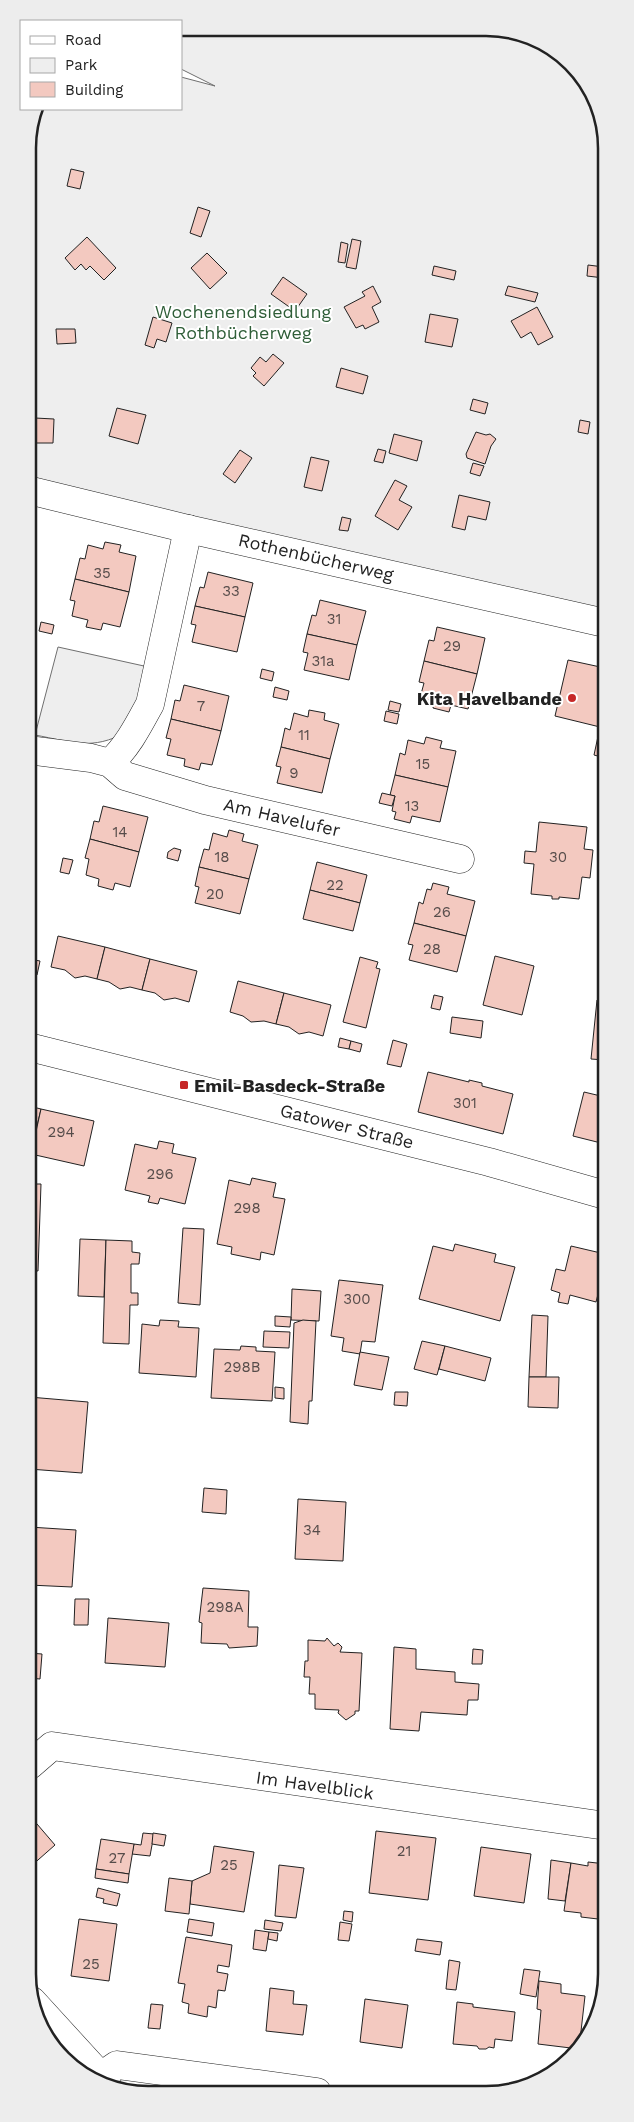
<svg xmlns="http://www.w3.org/2000/svg" width="634" height="2122" viewBox="0 0 634 2122" font-family="'Work Sans',sans-serif">
	<style>
		.green { fill: #eee; stroke: #6f6f6f }
		.building { fill: #f3c9c0; stroke: #222 }
		.lines { fill: none; stroke-linecap: round; stroke-linejoin: round }
		.minor-casing { stroke: #222; stroke-width: 29 }
		.secondary-casing { stroke: #222; stroke-width: 29 }
		.minor { stroke: #fff; stroke-width: 28 }
		.secondary { stroke: #fff; stroke-width: 28 }
		.poi-dot { fill: #c62828; stroke: #fff; stroke-width: 2 }
		.labels { text-anchor: middle; dominant-baseline: central; stroke-width: 4; stroke-linejoin: round; paint-order: stroke }
		.number-label { font-size: 15px; fill: #564c4a }
		.park-label { font-size: 18px; fill: #2f5e38; stroke: #fff }
		.street-label { font-size: 18px; fill: #222; stroke: #fff }
		.poi-label { font-size: 18px; font-weight: bold; fill: #222; stroke: #fff; text-anchor: end }
		.rim { fill: none; stroke: #222; stroke-width: 2.5 }
	</style>
	<rect width="100%" height="100%" fill="#fff"/>
	<!-- green -->
	<g class="green">
		<polygon points="181,28 509,30 571,63 604,125 605,623 28,490 28,141 35,109 181,109 181,77 215,86 181,69"/>
		<path d="M 58,647 L 153,668 L 127,732 C 91,751 73,742 35,735 Z"/>
	</g>
	<!-- building -->
	<g class="building">
		<polygon points="71,169 84,172 80,189 67,186"/>
		<polygon points="198,207 210,211 201,237 190,233"/>
		<polygon points="87,237 116,268 104,280 90,266 86,270 81,264 75,270 65,258"/>
		<polygon points="352,239 361,241 356,269 346,267"/>
		<polygon points="341,242 348,244 345,263 338,262"/>
		<polygon points="207,253 227,273 210,289 191,268"/>
		<polygon points="588,265 604,267 604,278 587,276"/>
		<polygon points="434,266 456,271 454,280 432,275"/>
		<polygon points="283,277 307,294 295,311 271,294"/>
		<polygon points="373,286 381,302 372,307 379,322 365,329 363,325 356,328 344,307 365,296 362,292"/>
		<polygon points="508,286 538,293 535,302 505,295"/>
		<polygon points="537,307 553,337 538,345 531,332 521,338 511,321"/>
		<polygon points="430,314 458,319 452,347 425,342"/>
		<polygon points="153,317 172,323 166,342 157,339 154,348 145,345"/>
		<polygon points="56,329 75,329 76,343 57,344"/>
		<polygon points="273,354 284,363 264,386 253,376 256,373 251,368 260,357 266,362"/>
		<polygon points="341,368 368,376 363,394 336,387"/>
		<polygon points="473,399 488,403 485,414 470,410"/>
		<polygon points="117,408 146,415 138,444 109,436"/>
		<polygon points="35,418 54,419 53,443 34,443"/>
		<polygon points="580,420 590,422 588,434 578,432"/>
		<polygon points="476,432 486,435 490,434 496,439 491,446 485,464 467,458 466,454"/>
		<polygon points="394,434 422,441 417,461 389,453"/>
		<polygon points="378,449 386,451 383,463 374,461"/>
		<polygon points="240,450 252,458 235,483 223,474"/>
		<polygon points="311,457 329,461 322,491 304,487"/>
		<polygon points="473,463 484,466 480,476 470,473"/>
		<polygon points="395,480 407,486 399,500 412,507 398,530 375,516"/>
		<polygon points="459,495 490,502 486,520 468,516 465,530 452,527"/>
		<polygon points="342,517 351,519 348,531 339,530"/>
		<polygon points="105,542 121,545 119,552 136,556 129,592 75,579 80,558 85,559 88,545 103,549"/>
		<polygon points="208,572 253,583 245,617 195,606 200,587 204,588"/>
		<polygon points="75,579 129,592 120,627 103,623 101,630 86,627 88,620 72,616 75,601 70,600"/>
		<polygon points="320,600 366,611 357,645 307,634 312,615 316,616"/>
		<polygon points="195,606 245,617 237,652 192,642 196,625 191,624"/>
		<polygon points="41,622 54,625 52,634 39,631"/>
		<polygon points="437,627 485,638 477,674 424,661 429,640 434,641"/>
		<polygon points="307,634 357,645 349,680 304,670 308,653 303,652"/>
		<polygon points="568,660 605,668 605,758 594,755 600,727 555,716"/>
		<polygon points="424,661 477,674 468,709 451,705 449,712 433,708 434,701 420,698 424,683 419,682"/>
		<polygon points="262,669 274,672 272,681 260,678"/>
		<polygon points="184,685 229,696 221,731 171,719 175,700 180,701"/>
		<polygon points="275,687 289,691 287,700 273,697"/>
		<polygon points="390,701 401,704 399,712 388,710"/>
		<polygon points="309,710 325,713 324,720 339,724 330,759 281,747 285,728 290,730 294,713 308,717"/>
		<polygon points="386,711 399,714 397,724 384,721"/>
		<polygon points="171,719 221,731 212,765 201,763 199,770 184,766 185,759 167,755 171,739 166,738"/>
		<polygon points="426,737 442,741 440,748 456,751 448,787 395,775 400,753 405,755 408,740 424,744"/>
		<polygon points="281,747 330,759 322,793 277,783 281,767 276,766"/>
		<polygon points="395,775 448,787 440,822 412,816 410,823 394,819 396,812 392,811 395,796 390,795"/>
		<polygon points="28,787 36,789 28,820"/>
		<polygon points="382,793 395,796 392,806 379,803"/>
		<polygon points="103,806 148,817 139,852 90,839 94,821 99,822"/>
		<polygon points="539,822 587,827 584,849 593,850 590,878 582,877 579,899 559,897 559,899 552,899 552,896 531,894 534,864 524,863 525,851 536,852"/>
		<polygon points="229,830 244,834 242,841 258,845 249,879 199,867 204,849 209,850 213,833 227,837"/>
		<polygon points="90,839 139,852 130,887 115,883 113,890 98,886 99,879 86,875 89,859 85,858"/>
		<polygon points="174,848 181,850 178,861 167,858 168,852"/>
		<polygon points="63,858 73,860 69,874 60,872"/>
		<polygon points="317,862 367,875 360,903 310,890"/>
		<polygon points="199,867 249,879 240,914 195,903 199,887 195,886"/>
		<polygon points="433,883 449,887 447,894 475,901 466,936 414,923 419,902 423,904 427,889 431,890"/>
		<polygon points="310,890 360,903 353,931 303,919"/>
		<polygon points="414,923 466,936 457,972 409,960 413,945 408,944"/>
		<polygon points="58,936 105,947 97,979 85,976 75,978 65,970 51,967"/>
		<polygon points="105,947 150,959 142,990 130,987 120,989 109,982 97,979"/>
		<polygon points="495,956 534,966 522,1015 483,1005"/>
		<polygon points="360,957 378,962 376,968 380,969 366,1028 343,1022"/>
		<polygon points="29,959 40,961 37,975 29,973"/>
		<polygon points="150,959 197,971 189,1002 175,998 164,1000 155,993 142,990"/>
		<polygon points="238,981 284,993 276,1024 264,1021 251,1022 243,1016 230,1012"/>
		<polygon points="284,993 331,1005 323,1036 309,1032 299,1034 289,1027 276,1024"/>
		<polygon points="434,995 443,997 440,1010 431,1008"/>
		<polygon points="597,1000 605,1001 605,1060 591,1059"/>
		<polygon points="452,1017 483,1021 481,1038 450,1033"/>
		<polygon points="340,1038 351,1041 349,1049 338,1047"/>
		<polygon points="393,1040 407,1044 401,1067 387,1064"/>
		<polygon points="351,1041 362,1044 360,1052 349,1049"/>
		<polygon points="428,1072 469,1082 469,1080 482,1083 482,1086 513,1094 503,1134 418,1112"/>
		<polygon points="584,1092 605,1097 605,1144 573,1136"/>
		<polygon points="29,1106 41,1109 36,1130 29,1129"/>
		<polygon points="41,1109 94,1121 84,1166 31,1154"/>
		<polygon points="159,1141 174,1144 172,1153 196,1158 185,1204 160,1198 158,1204 148,1202 150,1196 125,1190 135,1144 157,1149"/>
		<polygon points="252,1178 276,1183 273,1197 285,1199 274,1255 261,1252 260,1260 231,1254 232,1247 217,1244 229,1180 250,1185"/>
		<polygon points="29,1184 41,1184 38,1271 29,1270"/>
		<polygon points="183,1228 204,1229 200,1305 178,1303"/>
		<polygon points="80,1239 106,1240 104,1297 78,1296"/>
		<polygon points="106,1240 132,1241 132,1252 140,1253 139,1264 131,1264 131,1293 138,1293 138,1305 130,1305 129,1344 103,1343"/>
		<polygon points="455,1244 496,1254 494,1262 515,1267 500,1321 419,1299 433,1246 453,1251"/>
		<polygon points="571,1246 605,1254 605,1267 596,1302 570,1295 568,1304 558,1302 560,1293 551,1290 556,1269 565,1271"/>
		<polygon points="339,1280 383,1285 375,1342 362,1341 360,1354 342,1351 344,1338 331,1336"/>
		<polygon points="292,1289 321,1291 319,1321 291,1320"/>
		<polygon points="532,1315 548,1316 546,1377 529,1377"/>
		<polygon points="275,1316 291,1317 290,1327 275,1326"/>
		<polygon points="160,1320 179,1321 178,1327 199,1328 196,1377 139,1373 142,1324 159,1326"/>
		<polygon points="303,1320 316,1321 312,1401 309,1401 308,1424 290,1422 294,1323"/>
		<polygon points="264,1331 290,1332 289,1348 263,1347"/>
		<polygon points="422,1341 445,1346 437,1375 414,1369"/>
		<polygon points="241,1346 256,1347 256,1351 275,1352 272,1401 211,1398 214,1349 240,1350"/>
		<polygon points="445,1346 491,1358 485,1381 439,1369"/>
		<polygon points="360,1352 389,1357 382,1390 354,1385"/>
		<polygon points="529,1377 559,1377 558,1408 528,1407"/>
		<polygon points="275,1387 284,1388 284,1399 275,1398"/>
		<polygon points="395,1392 408,1392 407,1406 394,1405"/>
		<polygon points="29,1397 88,1402 82,1473 29,1469"/>
		<polygon points="204,1488 227,1490 226,1514 202,1512"/>
		<polygon points="298,1499 346,1502 343,1561 295,1559"/>
		<polygon points="29,1527 76,1530 72,1587 29,1585"/>
		<polygon points="203,1588 249,1591 248,1627 258,1627 257,1646 229,1648 227,1644 201,1643 202,1623 199,1622"/>
		<polygon points="75,1599 89,1599 88,1625 74,1625"/>
		<polygon points="108,1618 169,1623 165,1667 105,1663"/>
		<polygon points="327,1638 334,1646 338,1643 342,1647 340,1652 362,1653 359,1711 355,1711 355,1714 346,1720 338,1713 339,1710 315,1709 315,1694 309,1694 310,1677 304,1677 305,1661 308,1661 308,1640 325,1641"/>
		<polygon points="394,1647 416,1649 416,1669 455,1672 455,1682 479,1684 478,1700 468,1700 467,1715 421,1712 419,1731 390,1729"/>
		<polygon points="473,1649 483,1650 482,1664 472,1664"/>
		<polygon points="29,1653 42,1654 40,1679 29,1678"/>
		<polygon points="31,1817 55,1845 30,1867 30,1818"/>
		<polygon points="376,1831 436,1838 428,1900 369,1893"/>
		<polygon points="143,1833 154,1834 150,1856 132,1854 134,1844 141,1845"/>
		<polygon points="153,1833 166,1835 164,1846 152,1844"/>
		<polygon points="101,1839 134,1844 129,1874 96,1869"/>
		<polygon points="214,1846 254,1852 244,1912 190,1904 192,1881 210,1873"/>
		<polygon points="481,1847 531,1854 524,1903 474,1896"/>
		<polygon points="551,1860 571,1863 565,1901 548,1899"/>
		<polygon points="588,1862 606,1864 606,1917 599,1916 598,1919 581,1917 581,1913 564,1911 571,1863 588,1866"/>
		<polygon points="279,1865 304,1868 296,1918 275,1916"/>
		<polygon points="96,1869 129,1874 128,1883 95,1878"/>
		<polygon points="169,1878 192,1881 189,1914 165,1911"/>
		<polygon points="98,1888 120,1894 117,1906 103,1903 104,1899 96,1897"/>
		<polygon points="344,1911 353,1912 352,1922 343,1920"/>
		<polygon points="79,1919 117,1924 109,1981 71,1976"/>
		<polygon points="189,1919 214,1923 212,1936 187,1932"/>
		<polygon points="265,1920 283,1923 281,1931 264,1929"/>
		<polygon points="340,1922 352,1924 349,1941 338,1940"/>
		<polygon points="255,1930 269,1932 266,1951 253,1949"/>
		<polygon points="269,1932 278,1933 277,1941 268,1939"/>
		<polygon points="186,1937 232,1945 229,1967 218,1965 217,1972 228,1974 225,1991 218,1990 216,2008 208,2006 207,2017 188,2013 189,2004 182,2002 185,1984 178,1983"/>
		<polygon points="417,1939 442,1942 440,1955 415,1951"/>
		<polygon points="449,1960 460,1962 456,1990 446,1989"/>
		<polygon points="524,1969 540,1971 536,1997 520,1994"/>
		<polygon points="539,1981 561,1984 561,1993 585,1996 579,2049 538,2044 541,2010 537,2009"/>
		<polygon points="270,1988 294,1991 293,2004 307,2005 303,2035 266,2031"/>
		<polygon points="365,1999 408,2005 402,2048 360,2042"/>
		<polygon points="457,2002 473,2004 473,2007 515,2012 512,2041 495,2039 494,2048 489,2047 486,2049 479,2049 477,2046 453,2044"/>
		<polygon points="151,2004 163,2005 160,2029 148,2028"/>
	</g>
	<g class="lines">
		<!-- minor casing -->
		<g class="minor-casing">
			<g id="minor">
				<polyline points="28,490 188,529 605,623"/>
				<polyline points="28,750 91,758 110,763 125,776 205,800 460,859"/>
				<path d="M 110,763 C 128,746 138,726 150,704 L 188,529"/>
				<polyline points="30,1765 52,1746 606,1826"/>
				<polyline points="32,2001 106,2082"/>
				<polyline points="101,2076 117,2065 317,2092"/>
			</g>
		</g>
		<!-- secondary casing -->
		<g class="secondary-casing">
			<polyline id="secondary" points="29,1047 489,1162 605,1195"/>
		</g>
		<!-- minor -->
		<use href="#minor" class="minor"/>
		<!-- secondary -->
		<use href="#secondary" class="secondary"/>
	</g>
	<!-- markers -->
	<g class="poi-dot">
		<circle cx="572" cy="698" r="5"/>
		<rect x="179" y="1080" width="10" height="10" rx="2.5"/>
	</g>
	<g class="labels">
		<!-- number labels -->
		<g class="number-label">
			<text x="102" y="573">35</text>
			<text x="231" y="591">33</text>
			<text x="334" y="619">31</text>
			<text x="452" y="646">29</text>
			<text x="323" y="661">31a</text>
			<text x="201" y="706">7</text>
			<text x="304" y="735">11</text>
			<text x="423" y="764">15</text>
			<text x="294" y="773">9</text>
			<text x="412" y="806">13</text>
			<text x="120" y="832">14</text>
			<text x="222" y="857">18</text>
			<text x="558" y="857">30</text>
			<text x="335" y="885">22</text>
			<text x="215" y="894">20</text>
			<text x="442" y="912">26</text>
			<text x="432" y="949">28</text>
			<text x="465" y="1103">301</text>
			<text x="61" y="1132">294</text>
			<text x="160" y="1174">296</text>
			<text x="247" y="1208">298</text>
			<text x="357" y="1299">300</text>
			<text x="242" y="1367">298B</text>
			<text x="312" y="1530">34</text>
			<text x="225" y="1607">298A</text>
			<text x="404" y="1851">21</text>
			<text x="117" y="1858">27</text>
			<text x="229" y="1865">25</text>
			<text x="91" y="1964">25</text>
		</g>
		<!-- park labels -->
		<g class="park-label">
			<text x="243" y="311">Wochenendsiedlung<tspan x="243" dy="21">Rothbücherweg</tspan></text>
		</g>
		<!-- street labels -->
		<g class="street-label">
			<text transform="translate(316 557) rotate(13)">Rothenbücherweg</text>
			<text transform="translate(282 817) rotate(13)">Am Havelufer</text>
			<text transform="translate(347 1126) rotate(14)">Gatower Straße</text>
			<text transform="translate(315 1785) rotate(8)">Im Havelblick</text>
		</g>
		<!-- poi labels -->
		<g class="poi-label">
			<text x="562" y="698">Kita Havelbande</text>
			<text x="194" y="1085" text-anchor="start">Emil-Basdeck-Straße</text>
		</g>
	</g>
	<!-- crop -->
	<path d="M0 0H634V2122H0ZM148 36H486A112 112 0 0 1 598 148V1974A112 112 0 0 1 486 2086H148A112 112 0 0 1 36 1974V148A112 112 0 0 1 148 36Z" fill="#ededed" fill-rule="evenodd"/>
	<path class="rim" d="M148 36H486A112 112 0 0 1 598 148V1974A112 112 0 0 1 486 2086H148A112 112 0 0 1 36 1974V148A112 112 0 0 1 148 36Z"/>
	<!-- legend -->
	<rect x="20" y="20" width="162" height="90" fill="#ffffff" stroke="#a7a7a7"/>
	<rect x="30" y="36" width="25" height="8" fill="#ffffff" stroke="#a7a7a7"/>
	<text x="65" y="45" font-size="15" fill="#222222">Road</text>
	<rect x="30" y="58" width="25" height="15" fill="#eeeeee" stroke="#a7a7a7"/>
	<text x="65" y="70" font-size="15" fill="#222222">Park</text>
	<rect x="30" y="82" width="25" height="15" fill="#f3c9c0" stroke="#a7a7a7"/>
	<text x="65" y="95" font-size="15" fill="#222222">Building</text>
</svg>
